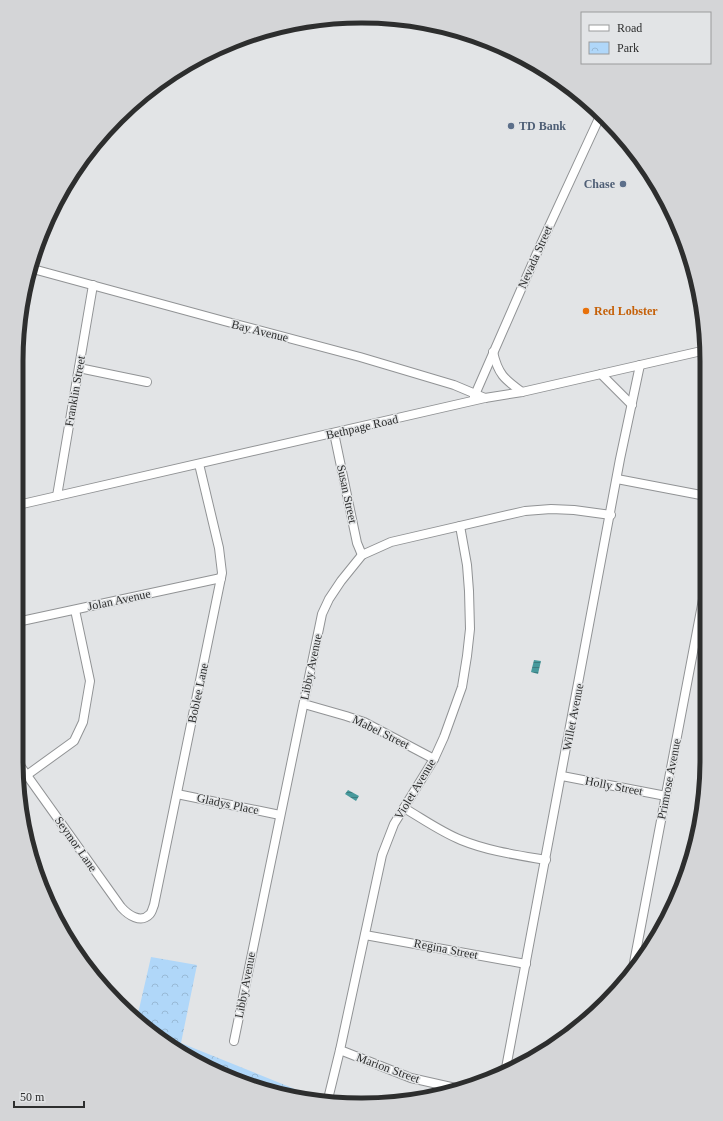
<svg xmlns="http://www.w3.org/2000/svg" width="723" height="1121" viewBox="0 0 723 1121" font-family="'Times New Roman',serif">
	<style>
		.park { fill: url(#park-crowns) }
		.water { fill: url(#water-rules) }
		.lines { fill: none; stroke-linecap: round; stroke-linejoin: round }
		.street-casing { stroke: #919395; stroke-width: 10 }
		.street { stroke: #fff; stroke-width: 8 }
		.service-dot { fill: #5c6f8a; stroke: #e2e4e6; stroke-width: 1.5 }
		.food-dot { fill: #e8710a; stroke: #e2e4e6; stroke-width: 1.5 }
		.labels { text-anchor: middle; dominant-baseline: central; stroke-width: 3; stroke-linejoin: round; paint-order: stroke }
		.service-label { font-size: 12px; font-weight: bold; fill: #4e5e75; stroke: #e2e4e6; text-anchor: start }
		.street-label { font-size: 12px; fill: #2d2e2e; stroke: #e2e4e6 }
		.food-label { font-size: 12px; font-weight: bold; fill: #c56008; stroke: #e2e4e6; text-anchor: start }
		.rim { fill: none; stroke: #2d2e2e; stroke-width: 5 }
	</style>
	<defs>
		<pattern id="park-crowns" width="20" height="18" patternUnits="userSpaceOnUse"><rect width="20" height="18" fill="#b0d7f9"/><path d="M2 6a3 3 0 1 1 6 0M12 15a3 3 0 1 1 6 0" fill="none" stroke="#98b9d6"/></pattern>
		<pattern id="water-rules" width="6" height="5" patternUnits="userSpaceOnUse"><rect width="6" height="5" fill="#47999c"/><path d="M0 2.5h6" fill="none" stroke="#3c7d80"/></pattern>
	</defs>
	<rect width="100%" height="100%" fill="#e2e4e6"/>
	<!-- park -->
	<polygon class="park" points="151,957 197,965 181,1043 317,1098 250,1087 151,1033 137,1018"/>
	<!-- water -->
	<g class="water">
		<polygon points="534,660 541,661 538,674 531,672"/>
		<polygon points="348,790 359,796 356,801 345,794"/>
	</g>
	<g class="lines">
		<!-- street casing -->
		<g class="street-casing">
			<g id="street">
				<polyline points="33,269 224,321 360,357 454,385 485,398"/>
				<path d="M 493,352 C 498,374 504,379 522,392"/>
				<polyline points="79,368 147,382"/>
				<polyline points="601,374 632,405"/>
				<polyline points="474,397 540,246 601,114"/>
				<polyline points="334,433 353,524 357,543 362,555"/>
				<polyline points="617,479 706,496"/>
				<polyline points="57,496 93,285"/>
				<polyline points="18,505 485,398 522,392 706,350"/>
				<polyline points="17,622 221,578"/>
				<polyline points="304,704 346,716 364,722 434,759"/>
				<path d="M 16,760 L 121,907 C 128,915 141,924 150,914 C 152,912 153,907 154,905 L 222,573 L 219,548 L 199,464"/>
				<polyline points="27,775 74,741 83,722 90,681 75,610"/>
				<polyline points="562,776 666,796"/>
				<polyline points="177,794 280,815"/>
				<path d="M 404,808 C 423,819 441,832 461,840 C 488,851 517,855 546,860"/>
				<polyline points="365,935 526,964"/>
				<polyline points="633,968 705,589"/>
				<polyline points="234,1041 322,614 329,599 341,581 362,555 391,542 525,511 551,509 574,510 611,515"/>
				<polyline points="340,1050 411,1078 460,1089"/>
				<polyline points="506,1068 620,459 640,365"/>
				<polyline points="328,1099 340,1050 382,855 394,824 434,759 444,737 462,687 467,656 470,629 469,591 467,565 460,526"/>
			</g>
		</g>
		<!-- street -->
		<use href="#street" class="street"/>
	</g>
	<!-- markers -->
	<g class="service-dot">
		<circle cx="511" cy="126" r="4"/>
		<circle cx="623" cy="184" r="4"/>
	</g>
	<circle class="food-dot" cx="586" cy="311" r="4"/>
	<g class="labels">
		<!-- service labels -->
		<g class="service-label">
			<text x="519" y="126">TD Bank</text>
			<text x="615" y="184" text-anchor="end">Chase</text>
		</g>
		<!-- street labels -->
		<g class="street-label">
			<text transform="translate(535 257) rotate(-66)">Nevada Street</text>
			<text transform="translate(260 331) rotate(14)">Bay Avenue</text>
			<text transform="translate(75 391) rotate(-80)">Franklin Street</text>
			<text transform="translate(362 427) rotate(-13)">Bethpage Road</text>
			<text transform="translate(347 494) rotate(78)">Susan Street</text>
			<text transform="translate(119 600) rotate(-12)">Jolan Avenue</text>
			<text transform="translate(311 667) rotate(-78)">Libby Avenue</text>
			<text transform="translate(198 693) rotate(-78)">Boblee Lane</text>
			<text transform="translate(573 717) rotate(-79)">Willet Avenue</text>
			<text transform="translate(381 732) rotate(26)">Mabel Street</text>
			<text transform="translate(669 779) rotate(-79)">Primrose Avenue</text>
			<text transform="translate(614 786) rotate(11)">Holly Street</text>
			<text transform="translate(415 789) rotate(-59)">Violet Avenue</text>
			<text transform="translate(228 804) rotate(12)">Gladys Place</text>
			<text transform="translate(76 844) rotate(55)">Seymor Lane</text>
			<text transform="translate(446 949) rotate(11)">Regina Street</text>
			<text transform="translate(245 985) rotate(-79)">Libby Avenue</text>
			<text transform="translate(388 1068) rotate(20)">Marion Street</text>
		</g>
		<!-- food labels -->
		<g class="food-label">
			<text x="594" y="311">Red Lobster</text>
		</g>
	</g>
	<!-- crop -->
	<path d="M0 0H723V1121H0ZM361 23H362A338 338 0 0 1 700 361V760A338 338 0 0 1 362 1098H361A338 338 0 0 1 23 760V361A338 338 0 0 1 361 23Z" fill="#d4d5d7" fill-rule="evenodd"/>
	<path class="rim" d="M361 23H362A338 338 0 0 1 700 361V760A338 338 0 0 1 362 1098H361A338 338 0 0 1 23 760V361A338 338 0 0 1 361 23Z"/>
	<!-- legend -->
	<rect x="581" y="12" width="130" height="52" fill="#e2e4e6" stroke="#9a9b9c"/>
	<rect x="589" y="25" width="20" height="6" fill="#ffffff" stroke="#9a9b9c"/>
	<text x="617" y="32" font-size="12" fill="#2d2e2e">Road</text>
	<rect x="589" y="42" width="20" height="12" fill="url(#park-crowns)" stroke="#9a9b9c"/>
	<text x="617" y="52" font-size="12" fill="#2d2e2e">Park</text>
	<!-- scale -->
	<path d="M14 1101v6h70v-6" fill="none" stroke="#2d2e2e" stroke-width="2"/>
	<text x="20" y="1101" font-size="12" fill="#2d2e2e" stroke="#e2e4e6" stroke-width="3" paint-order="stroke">50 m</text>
</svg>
